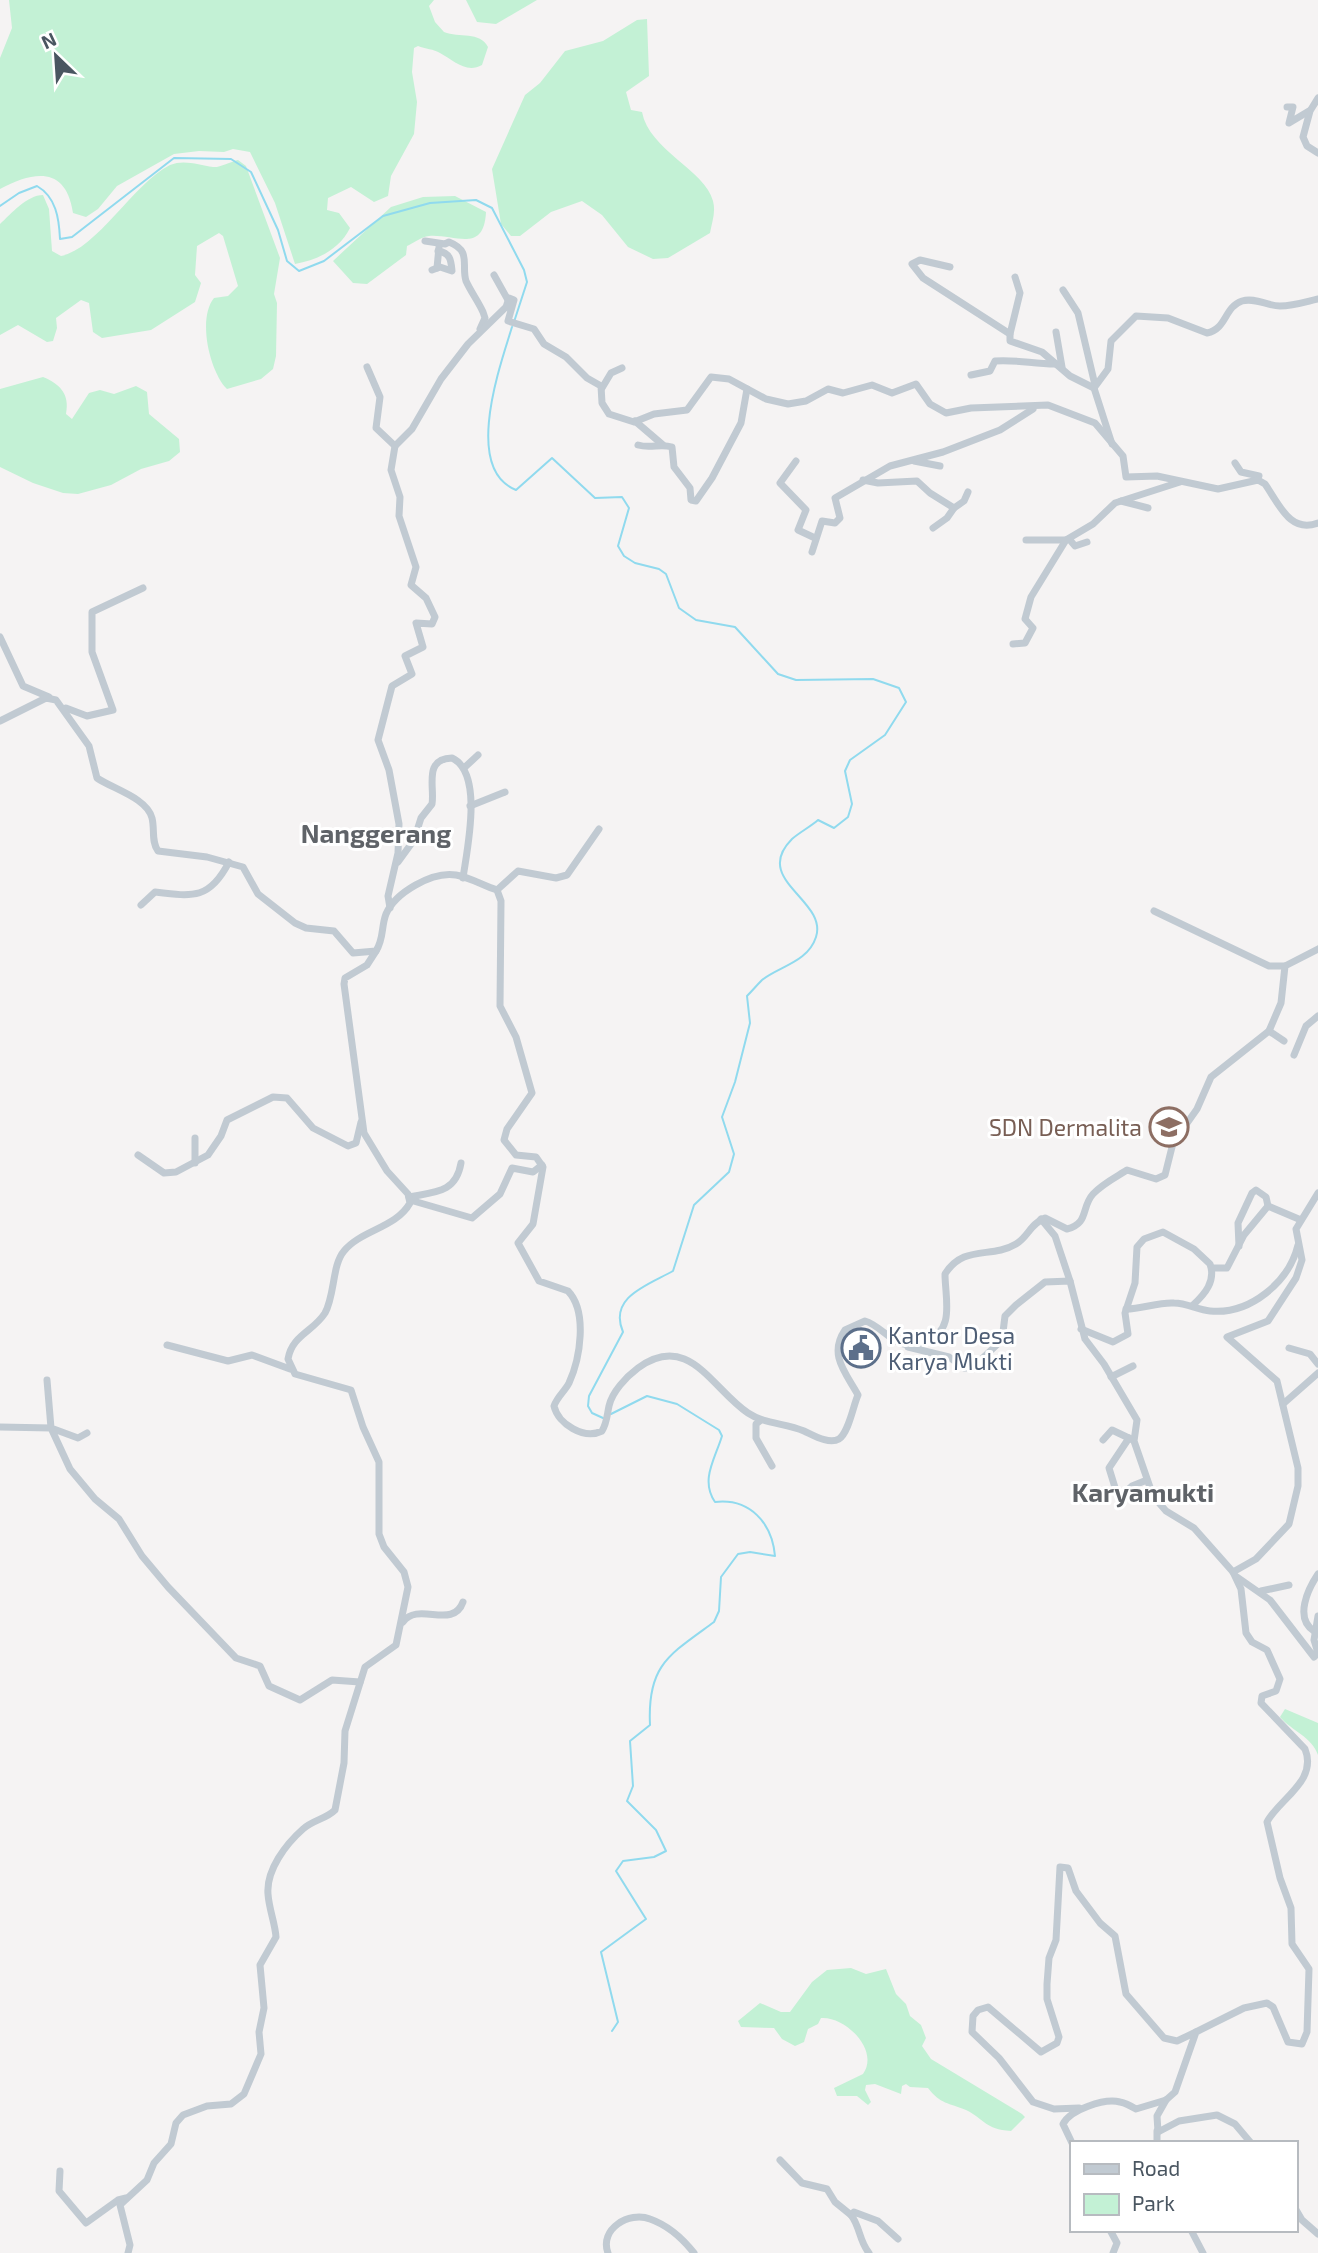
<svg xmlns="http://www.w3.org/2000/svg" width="1318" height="2253" viewBox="0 0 1318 2253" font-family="'Exo 2',sans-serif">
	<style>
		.green { fill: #c3f1d5 }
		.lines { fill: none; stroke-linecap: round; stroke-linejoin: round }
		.stream { stroke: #90daee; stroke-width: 2 }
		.minor { stroke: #c1cad2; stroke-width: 7 }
		.labels { text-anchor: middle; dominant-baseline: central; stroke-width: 6; stroke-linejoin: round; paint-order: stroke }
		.education-label { font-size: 23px; fill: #785e54; stroke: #fff; text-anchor: end }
		.service-label { font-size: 23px; fill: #4e5e75; stroke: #fff; text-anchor: start }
		.quarter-label { font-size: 26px; font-weight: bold; fill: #5f6368; stroke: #fff }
	</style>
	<rect width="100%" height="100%" fill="#f5f3f3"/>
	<!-- green -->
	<g class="green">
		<path d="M 9,0 L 434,0 L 429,6 L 435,22 L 444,32 C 459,38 480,31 488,47 L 482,65 C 466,74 453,60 440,53 C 434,49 425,49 418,46 L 414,48 L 412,72 L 417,102 L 414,134 L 391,176 L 388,196 L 374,202 L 351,187 L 328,198 L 327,210 L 339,213 L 350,228 C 339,250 317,260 295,264 L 275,203 L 250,152 L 233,149 L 224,152 L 199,151 L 174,154 L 117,186 L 98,209 L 86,217 L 73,213 C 66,166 34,171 0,189 L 0,58 L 12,28 Z"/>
		<polygon points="466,0 537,0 496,24 477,22"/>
		<path d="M 647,19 L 649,76 L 626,92 L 631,110 L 642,112 C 649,150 705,170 713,201 C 716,212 712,222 710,233 L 668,258 L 653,259 L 628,247 L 602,215 L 582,201 L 551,212 L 520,236 L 511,236 L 501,224 L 492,169 L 525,95 L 540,83 L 565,51 L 603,41 L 637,20 Z"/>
		<path d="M 238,160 L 246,166 L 280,258 L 274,294 L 277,303 L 276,356 L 273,369 L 261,379 L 227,389 C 210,372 197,319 214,298 L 228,296 L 238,286 L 223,236 L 219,233 L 197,246 L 195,275 L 201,283 L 195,302 L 151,330 L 102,338 L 93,332 L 89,303 L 81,300 L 56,318 L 57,328 L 53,341 L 47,342 L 18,325 L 0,335 L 0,224 C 11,214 27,195 43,195 L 49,209 L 52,251 L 61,256 C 97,249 133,184 170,165 C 184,159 199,165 213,167 C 219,168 230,162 238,160 Z"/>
		<path d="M 455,196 L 486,212 C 484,254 455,234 429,236 C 421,237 414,243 407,246 L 406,255 L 367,284 L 353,283 L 333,261 L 391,207 L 423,197 Z"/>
		<path d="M 43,377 C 60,384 70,394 66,414 L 72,419 L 89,393 L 100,390 L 114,394 L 136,386 L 147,392 L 149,414 L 179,439 L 180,452 L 169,461 L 141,469 L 111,485 L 78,494 L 63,493 L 33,483 L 0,467 L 0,389 Z"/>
		<path d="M 1285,1709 L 1318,1723 L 1318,1755 C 1312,1737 1292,1731 1280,1717 Z"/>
		<path d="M 851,1968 L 866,1974 L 886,1969 L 896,1994 L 906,2004 L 910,2016 L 921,2025 L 926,2038 L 922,2046 L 931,2059 L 1022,2114 L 1025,2117 L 1011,2131 C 984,2129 986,2120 966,2110 C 949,2103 940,2104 928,2088 L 910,2087 L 906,2084 L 902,2086 L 901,2094 L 875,2084 L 866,2085 L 865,2090 L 871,2102 L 868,2105 L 857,2096 L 837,2096 L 834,2088 L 863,2074 C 880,2050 845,2016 821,2018 L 818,2024 L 808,2029 L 804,2042 L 795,2046 L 782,2039 L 774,2028 L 741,2027 L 738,2021 L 760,2003 L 781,2012 L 790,2012 L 812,1982 L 827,1970 Z"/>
	</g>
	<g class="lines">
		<!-- stream -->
		<g class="stream">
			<path d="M 0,206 L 19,193 L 37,186 C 56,197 59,218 60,239 L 72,237 L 174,158 L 231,159 L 251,172 L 278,230 L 287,261 L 299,271 L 324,261 L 383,216 L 430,203 L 476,200 L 492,208 L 524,270 L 527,282 L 514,322"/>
			<path d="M 512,327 C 500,366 463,469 516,490 L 552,458 L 595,498 L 622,497 L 629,508 L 618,546 L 624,556 L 635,563 L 659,569 L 666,574 L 679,608 L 696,620 L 735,627 L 778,674 L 796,680 L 873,679 L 899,688 L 906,702 L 885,735 L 850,760 L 845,771 L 852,804 L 848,817 L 834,828 L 818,820 C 810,827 800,832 792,839 C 751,880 828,900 816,937 C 808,962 780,966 762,980 C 757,985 752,991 747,996 L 750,1023 L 735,1082 L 722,1117 L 734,1154 L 729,1172 L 694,1205 L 673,1271 C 648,1285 608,1297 623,1332 L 589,1396 L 588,1406 L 592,1413 L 603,1418"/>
			<path d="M 611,1414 L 647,1396 L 677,1404 L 719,1430 L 722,1436 C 715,1459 700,1480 715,1502 C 750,1498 772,1523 775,1556 L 750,1552 L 738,1554 L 721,1577 L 719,1611 L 714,1622 C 669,1655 647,1665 650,1725 L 630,1741 L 633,1786 L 627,1801 L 656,1830 L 666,1851 L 654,1857 L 623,1861 L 616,1871 L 646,1919 L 601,1952 L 618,2022 L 612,2031"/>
		</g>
		<!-- minor -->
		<g class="minor">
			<polyline points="1318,98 1310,111 1303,137 1307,146 1318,153"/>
			<polyline points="1287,107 1293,107 1289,123 1309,111"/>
			<path d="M 425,241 L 445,244 L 449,242 C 472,251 461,265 466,281 C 471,292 478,301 483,312 L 485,318 L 480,329"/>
			<polyline points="950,267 920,260 912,264 923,278 1010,334 1010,341 1042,352 1070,376 1094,388 1112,444"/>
			<polyline points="437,268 439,247"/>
			<path d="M 432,270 L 440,267 L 452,271 C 451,261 451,253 438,251"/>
			<polyline points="494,275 508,300"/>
			<polyline points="1063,290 1078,313 1095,385"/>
			<polyline points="1056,332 1062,367"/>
			<polyline points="1010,334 1020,293 1015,277"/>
			<polyline points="367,367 380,397 376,428 395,446"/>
			<path d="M 971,375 L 990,371 L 995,361 C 1017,359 1037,365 1059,364"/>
			<polyline points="602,388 611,373 622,368"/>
			<path d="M 1094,388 L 1108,369 L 1111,341 L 1136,316 L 1168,318 L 1207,333 C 1227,329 1224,307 1242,301 C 1255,297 1267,306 1280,306 C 1293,306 1305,302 1318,299"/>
			<polyline points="635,421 663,445"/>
			<path d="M 638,445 C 651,449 660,443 672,447 L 674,467 L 690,488 L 691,500 L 696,501 L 712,478 L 741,423 L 747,389"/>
			<polyline points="796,461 780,483 806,510 798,530 815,538"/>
			<polyline points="914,461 940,466"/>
			<polyline points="1235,463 1241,472 1259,476"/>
			<polyline points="863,480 878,483 917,481 930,493 954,508 964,501 968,492"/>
			<polyline points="1121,501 1148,508"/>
			<polyline points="933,528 947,518 954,508"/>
			<polyline points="1069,539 1075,546 1087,542"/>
			<polyline points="1026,540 1066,540"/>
			<polyline points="812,552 822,521 835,523 840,518 835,498 890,466 943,452 1000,430 1033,409"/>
			<polyline points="0,637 23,686 49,697"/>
			<polyline points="1013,644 1025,643 1033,628 1025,619 1031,597 1066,540 1093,524 1115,503 1180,482"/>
			<polyline points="66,708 87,716 113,710 92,652 92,612 143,588"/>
			<path d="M 0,721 L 46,698 L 56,700 L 89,746 L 97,778 C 113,789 147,798 152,818 C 155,830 151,841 158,851 L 207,857 L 243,867 L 258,894 L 295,923 L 306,928 L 334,931 L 353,953 L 376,951 C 384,939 381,927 386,914 C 395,893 432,871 456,875 C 469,877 484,886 497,890 L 501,901 L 500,1006 L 516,1037 L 532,1093 L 507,1129 L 504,1140 L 516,1155 L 536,1157 L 543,1167 L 533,1224 L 518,1243 L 539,1281 L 568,1291 C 588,1312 580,1359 569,1383 C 565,1391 557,1397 554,1406 C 558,1424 584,1440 602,1431 C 607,1423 607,1415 609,1406 C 612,1392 626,1377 638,1368 C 689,1331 712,1389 748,1413 C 764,1424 786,1423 804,1431 C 813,1435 829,1445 839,1439 C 849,1432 853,1406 858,1395 C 846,1373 828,1355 845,1330 L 865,1321 C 879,1325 889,1340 903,1344 C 910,1346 919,1344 925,1342 C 956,1331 945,1299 945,1274 C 964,1244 991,1259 1016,1244 C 1028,1237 1030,1224 1045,1218 L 1067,1229 C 1089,1224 1081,1207 1093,1194 C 1102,1184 1116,1177 1127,1170 L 1156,1179 L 1165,1175 L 1173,1143 L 1197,1109 L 1211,1077 L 1269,1031 L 1281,1003 L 1285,966 L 1318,949"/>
			<polyline points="464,768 478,755"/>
			<polyline points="470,806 505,792"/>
			<path d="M 398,862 L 414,840 L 421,818 L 432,804 C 435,787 423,759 452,758 C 484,773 467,849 463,878"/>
			<polyline points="497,890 518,871 556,878 567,875 599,829"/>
			<path d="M 141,905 L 155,892 C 194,897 210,899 229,862"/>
			<path d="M 390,908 L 388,896 L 398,853 L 399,824 L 389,770 L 378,740 L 392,686 L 412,674 L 405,656 L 423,647 L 416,623 L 432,624 L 435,617 L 426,598 L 411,585 L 416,567 L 399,516 L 400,497 L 391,470 L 395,446 L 412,429 L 441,379 L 468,344 L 506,307 L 509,298 L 514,300 L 508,321 L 534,329 L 544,344 L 566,357 L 587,378 L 601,386 L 602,403 L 609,414 L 634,422 L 654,414 L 687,410 L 711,377 L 729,379 L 766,399 L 788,404 L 806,401 L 828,389 L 843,393 L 872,385 L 892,393 L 916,384 L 930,404 L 946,413 L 971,408 L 1048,405 L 1095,423 L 1123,456 L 1126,477 L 1157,476 L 1218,489 L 1258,480 L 1265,484 C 1279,504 1290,534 1318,523"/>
			<polyline points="1154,911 1269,966 1285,966"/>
			<polyline points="1269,1031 1284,1041"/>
			<polyline points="1294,1055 1306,1026 1318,1016"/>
			<polyline points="138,1155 164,1173 176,1172 208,1155 221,1136 227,1120 273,1097 287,1098 313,1128 348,1146 356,1143 361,1122"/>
			<polyline points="195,1163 195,1138"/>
			<path d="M 409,1197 C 435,1192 456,1193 461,1163"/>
			<polyline points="410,1200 472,1218 500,1194 512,1168 533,1172 542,1165"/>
			<polyline points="1041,1219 1055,1236 1070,1281"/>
			<polyline points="1239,1246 1238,1223 1252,1193 1256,1190 1266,1197 1268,1206"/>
			<polyline points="1212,1268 1227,1268 1244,1235 1268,1206 1301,1220"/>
			<path d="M 1126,1309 C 1142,1309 1158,1302 1174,1303 C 1187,1303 1198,1310 1210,1311 C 1250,1315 1289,1282 1298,1245"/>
			<path d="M 1081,1329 L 1113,1342 L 1128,1334 L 1125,1313 L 1135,1283 L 1137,1247 L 1144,1239 L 1163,1232 L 1194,1249 L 1210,1264 C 1216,1281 1205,1294 1193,1305"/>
			<polyline points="167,1345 228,1361 252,1355 290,1369"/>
			<path d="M 908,1347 L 949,1357 L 964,1368 L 972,1368 L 1002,1340 L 1005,1316 L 1016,1305 L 1045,1282 L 1070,1281 L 1085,1339 L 1104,1364 L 1137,1420 L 1134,1441 L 1153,1496 L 1166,1511 L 1194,1528 L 1233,1572 L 1241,1589 L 1246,1633 L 1252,1642 L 1267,1650 L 1280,1679 L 1276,1691 L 1262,1696 L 1261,1703 L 1305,1749 C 1318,1781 1279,1799 1267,1822 L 1280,1878 L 1291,1908 L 1292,1944 L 1309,1969 L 1307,2032 L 1302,2044 L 1288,2042 L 1273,2007 L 1267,2003 L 1244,2008 L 1196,2032 L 1175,2092 L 1166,2100 L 1136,2109 C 1131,2106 1125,2103 1120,2102 C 1104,2098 1070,2110 1063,2124 L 1072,2143"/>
			<polyline points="1289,1348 1310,1354 1318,1364"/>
			<polyline points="1111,1377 1133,1366"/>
			<polyline points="47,1380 51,1428 78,1438 87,1433"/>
			<polyline points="1283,1404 1318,1373"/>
			<polyline points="761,1420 756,1424 756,1438 772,1466"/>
			<polyline points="0,1427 51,1428 70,1469 95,1499 119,1519 142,1556 168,1587 236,1658 260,1666 269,1686 300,1700 332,1680 360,1682"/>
			<polyline points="1129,1438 1109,1468 1117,1494 1122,1495 1132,1486 1147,1480"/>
			<polyline points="1103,1440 1112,1430 1133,1440"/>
			<polyline points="1233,1572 1256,1559 1289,1524 1298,1486 1298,1468 1277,1381 1227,1337 1268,1321 1296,1278 1302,1260 1296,1229 1318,1193"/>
			<polyline points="1237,1577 1270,1600 1314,1657 1318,1653 1314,1640 1318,1616"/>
			<polyline points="1261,1591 1289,1585"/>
			<path d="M 403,1622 C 418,1601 453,1630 463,1602"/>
			<path d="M 1314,1631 C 1294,1618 1308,1589 1318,1574"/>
			<polyline points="1166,2100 1157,2116 1158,2132 1179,2121 1217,2115 1235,2124 1251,2143"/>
			<polyline points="1079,2108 1054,2109 1033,2102 999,2058 972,2032 973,2016 978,2010 988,2007 1041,2052 1057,2043 1059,2037 1047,1999 1047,1984 1049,1958 1056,1940 1060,1867 1068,1868 1076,1891 1100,1923 1115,1936 1126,1994 1164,2038 1177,2041 1196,2032"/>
			<polyline points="1157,2143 1157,2131"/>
			<polyline points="780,2160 802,2183 827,2189 835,2202 851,2215"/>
			<polyline points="60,2171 59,2191 86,2223 118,2200 126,2198"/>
			<polyline points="1295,2208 1302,2220 1318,2234"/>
			<polyline points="1110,2230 1117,2243 1113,2253"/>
			<polyline points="1191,2230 1203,2253"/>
			<path d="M 128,2253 L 130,2245 L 120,2205 L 147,2180 L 154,2163 L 171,2144 L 176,2123 L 183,2115 L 207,2106 L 231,2104 L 244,2094 L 261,2054 L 259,2032 L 264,2008 L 260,1965 L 276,1937 C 275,1923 269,1909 268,1894 C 266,1870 286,1844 303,1829 C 313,1820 326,1819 335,1810 L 344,1763 L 345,1731 L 365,1667 L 396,1645 L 408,1587 L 404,1572 L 384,1547 L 379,1534 L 379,1462 L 363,1427 L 351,1390 L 295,1374 L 288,1359 C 292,1335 313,1332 325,1313 C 335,1295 332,1265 344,1251 C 361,1230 396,1228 410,1203 L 408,1194 L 387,1171 L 364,1133 L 344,984 L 345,978 L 367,965 L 376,951"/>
			<path d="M 608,2253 C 599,2229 629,2211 650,2219 C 667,2225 683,2239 694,2253"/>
			<path d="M 869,2253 C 859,2241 860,2226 851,2215 L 854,2212 L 878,2221 L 898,2239"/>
		</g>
	</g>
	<!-- icons -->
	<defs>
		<g id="school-ring" transform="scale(2.0125)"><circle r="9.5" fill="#fff" stroke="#8d6e63" stroke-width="1.5"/><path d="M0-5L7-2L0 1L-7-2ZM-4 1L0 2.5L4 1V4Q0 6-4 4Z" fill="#8d6e63"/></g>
		<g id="civic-ring" transform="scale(2.0125)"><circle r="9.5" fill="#fff" stroke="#5c6f8a" stroke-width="1.5"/><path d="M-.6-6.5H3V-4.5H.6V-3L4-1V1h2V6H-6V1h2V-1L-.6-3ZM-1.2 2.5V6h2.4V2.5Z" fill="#5c6f8a"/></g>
	</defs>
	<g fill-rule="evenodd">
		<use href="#school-ring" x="1169" y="1127"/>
		<use href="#civic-ring" x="861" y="1348"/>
	</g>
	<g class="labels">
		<!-- education labels -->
		<g class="education-label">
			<text x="1142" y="1127">SDN Dermalita</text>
		</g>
		<!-- service labels -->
		<g class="service-label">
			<text x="888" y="1335">Kantor Desa<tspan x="888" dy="26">Karya Mukti</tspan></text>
		</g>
		<!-- quarter labels -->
		<g class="quarter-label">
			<text x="376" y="832">Nanggerang</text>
			<text x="1143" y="1491">Karyamukti</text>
		</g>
	</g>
	<!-- legend -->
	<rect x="1070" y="2141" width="228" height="91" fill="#ffffff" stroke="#b7bbc0" stroke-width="2"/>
	<rect x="1084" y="2164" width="35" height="10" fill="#c1cad2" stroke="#b7bbc0" stroke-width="2"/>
	<text x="1132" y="2176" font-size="21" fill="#4a5661">Road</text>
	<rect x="1084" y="2194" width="35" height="21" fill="#c3f1d5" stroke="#b7bbc0" stroke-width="2"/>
	<text x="1132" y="2211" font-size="21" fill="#4a5661">Park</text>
	<!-- north arrow -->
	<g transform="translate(56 56) rotate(335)" stroke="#ffffff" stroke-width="5" paint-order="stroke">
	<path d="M0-5L12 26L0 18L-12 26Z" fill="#4a5661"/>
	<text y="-10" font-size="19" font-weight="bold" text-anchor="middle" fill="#4a5661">N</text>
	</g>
</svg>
